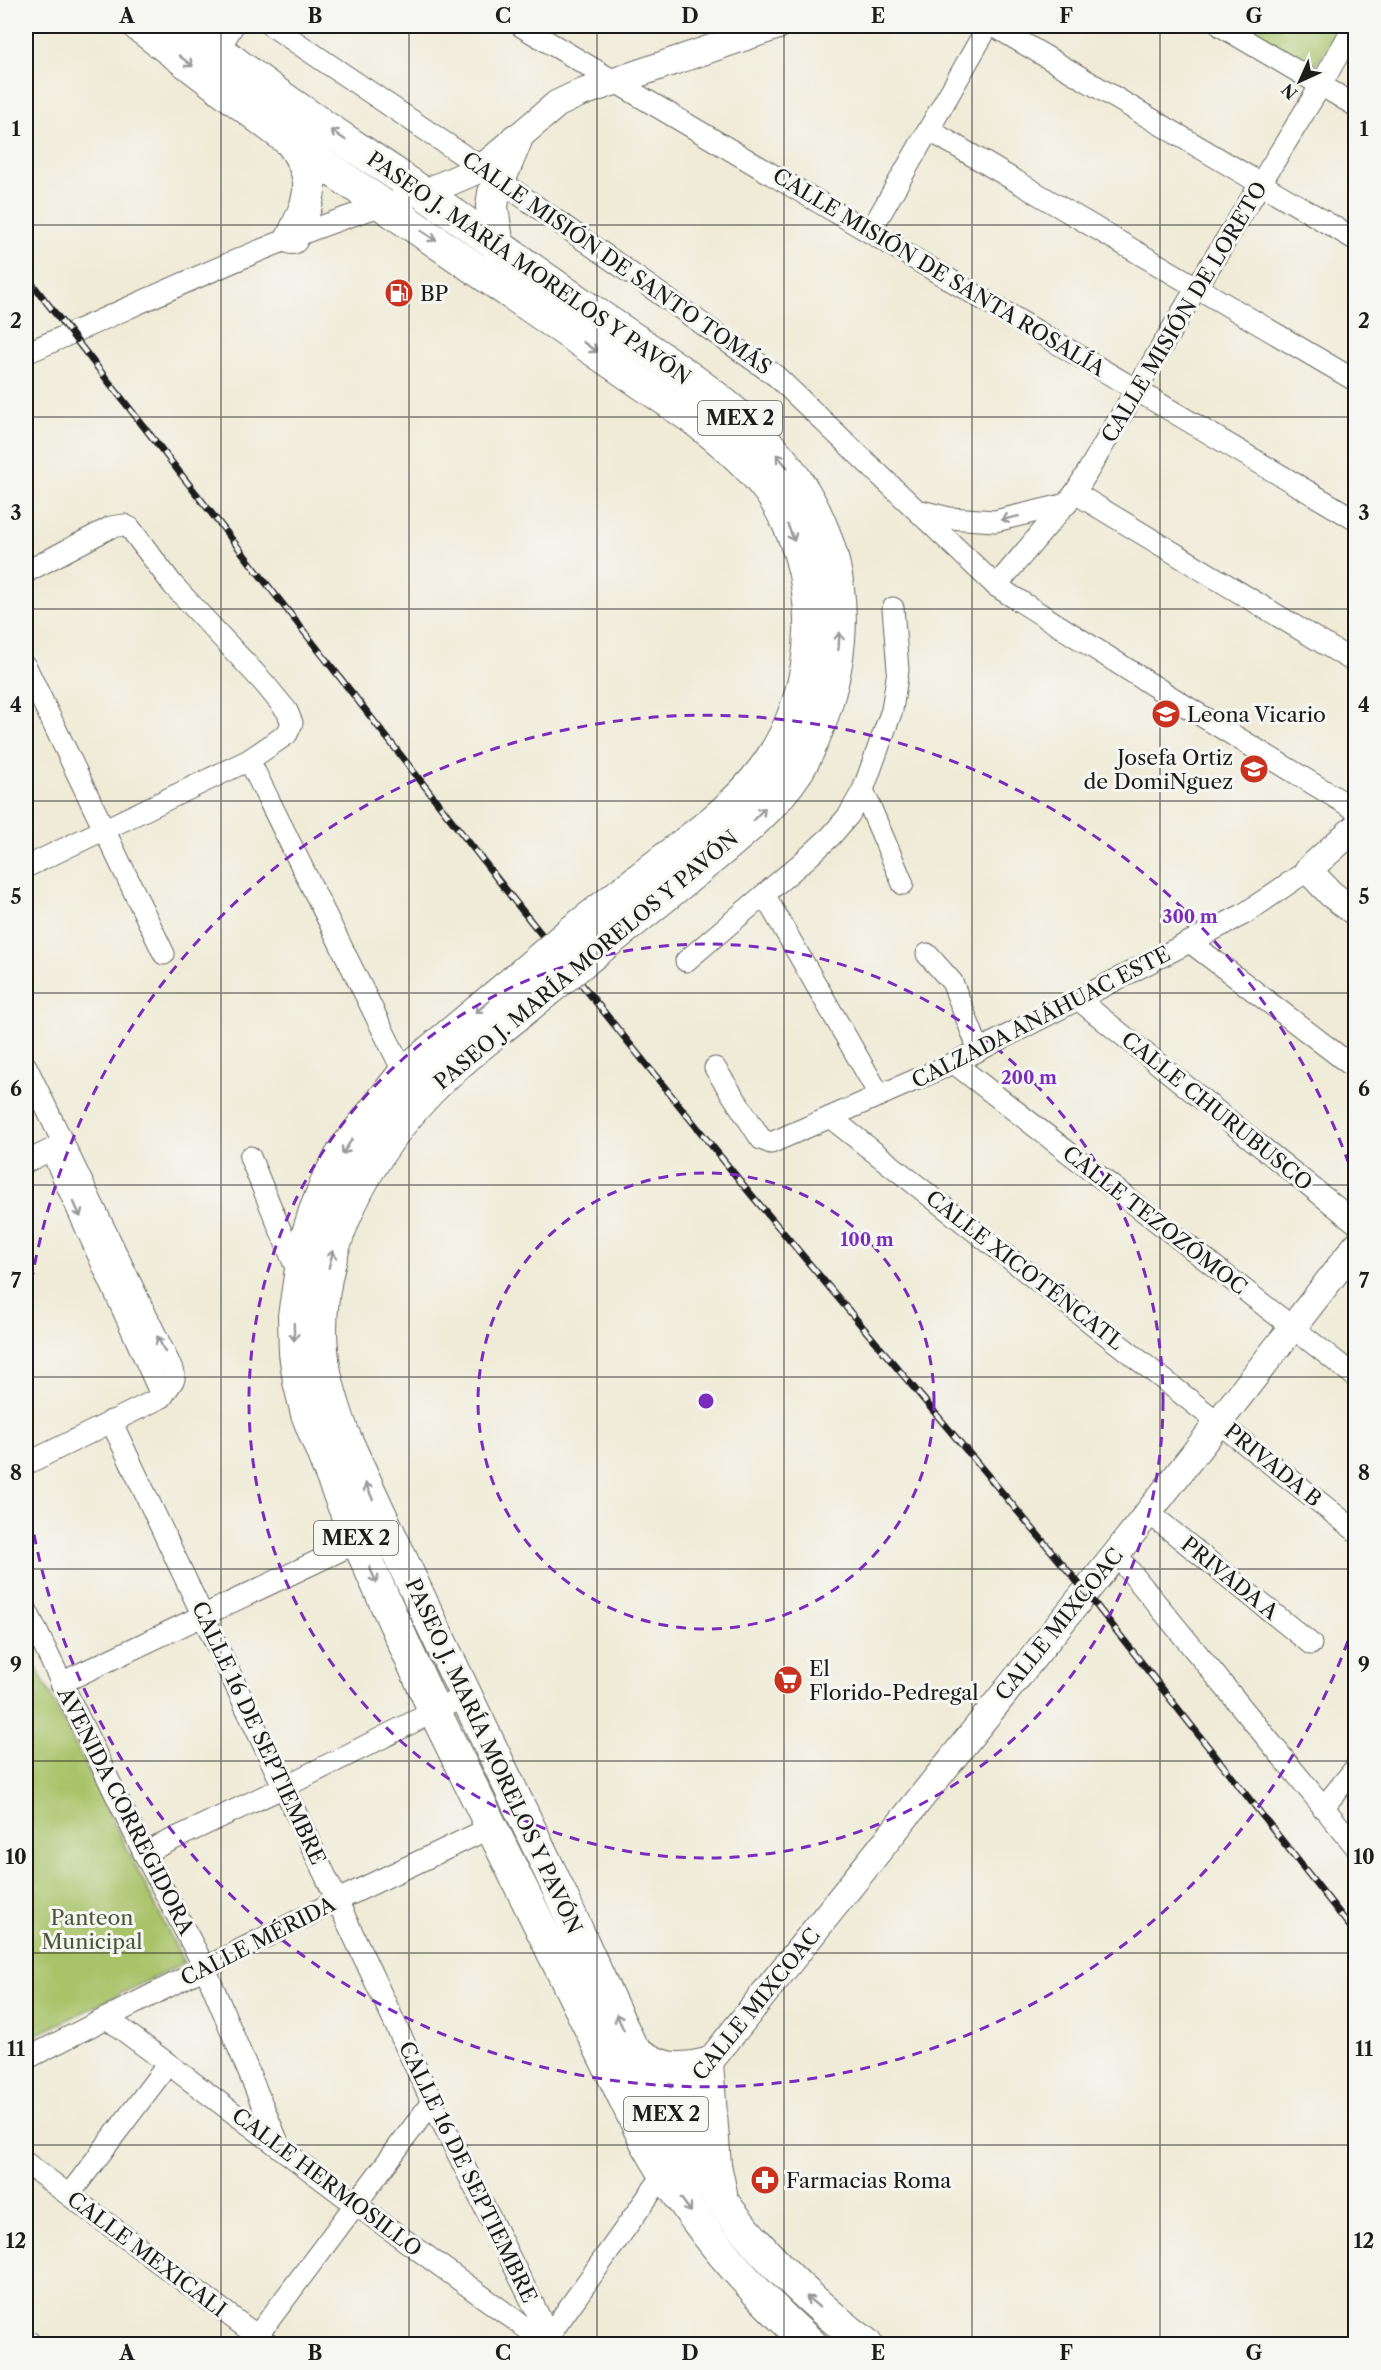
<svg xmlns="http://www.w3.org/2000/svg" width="1381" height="2370" viewBox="0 0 1381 2370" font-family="'Libre Caslon Text',serif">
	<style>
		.green { fill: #a9c369; stroke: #627042; stroke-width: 1.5 }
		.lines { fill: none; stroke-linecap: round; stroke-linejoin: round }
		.minor-casing { stroke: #66645d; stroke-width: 23 }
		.major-casing { stroke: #66645d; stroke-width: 29 }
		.highway-casing { stroke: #66645d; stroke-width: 34 }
		.minor { stroke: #fff; stroke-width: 21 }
		.major { stroke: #fff; stroke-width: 27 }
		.highway { stroke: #fff; stroke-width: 32 }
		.rail-casing { stroke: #1c1c1c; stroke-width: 7 }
		.rail { stroke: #f6f6f2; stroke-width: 4.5; stroke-dasharray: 14; stroke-linecap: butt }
		.highway-bridge-casing { stroke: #66645d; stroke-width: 34; stroke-linecap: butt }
		.highway-bridge { stroke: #fff; stroke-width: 32 }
		.oneway { stroke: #999 }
		.grid { fill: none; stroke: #1c1c1c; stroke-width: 1.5; stroke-opacity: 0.55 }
		.ring { fill: none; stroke: #7b2cbf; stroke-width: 3; stroke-dasharray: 10 8 }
		.labels { text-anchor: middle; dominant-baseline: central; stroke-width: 6; stroke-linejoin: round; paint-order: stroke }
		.shield { fill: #f6f6f2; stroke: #5d5d5c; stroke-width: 1.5 }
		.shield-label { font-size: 20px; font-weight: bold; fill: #1c1c1c }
		.street-label { font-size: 21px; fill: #1c1c1c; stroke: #f6f6f2 }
		.poi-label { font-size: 21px; fill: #1c1c1c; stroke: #f6f6f2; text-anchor: start }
		.park-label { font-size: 21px; fill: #4d5637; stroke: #f6f6f2 }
		.centre { fill: #7b2cbf; stroke: #f6f6f2; stroke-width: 3 }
		.ring-label { font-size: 18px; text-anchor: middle; font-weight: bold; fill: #7b2cbf; stroke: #f6f6f2; stroke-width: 6; stroke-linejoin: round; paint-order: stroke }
		.neatline { fill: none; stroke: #1c1c1c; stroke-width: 2 }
		.grid-label { font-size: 20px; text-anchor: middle; font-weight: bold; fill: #1c1c1c }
	</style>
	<rect width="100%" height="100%" fill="#f6f6f2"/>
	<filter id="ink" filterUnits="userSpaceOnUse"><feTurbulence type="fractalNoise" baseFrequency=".0167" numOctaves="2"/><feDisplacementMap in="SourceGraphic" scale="12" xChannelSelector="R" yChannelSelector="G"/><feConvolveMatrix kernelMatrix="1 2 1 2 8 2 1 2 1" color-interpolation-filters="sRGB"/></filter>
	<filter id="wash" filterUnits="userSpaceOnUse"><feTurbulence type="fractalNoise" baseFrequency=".008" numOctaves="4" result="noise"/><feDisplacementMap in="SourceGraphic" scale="24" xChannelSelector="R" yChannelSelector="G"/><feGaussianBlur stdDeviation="1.35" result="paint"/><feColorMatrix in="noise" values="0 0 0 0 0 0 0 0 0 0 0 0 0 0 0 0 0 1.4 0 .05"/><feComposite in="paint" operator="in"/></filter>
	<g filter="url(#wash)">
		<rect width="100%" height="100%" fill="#efebd7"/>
		<!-- green -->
		<g class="green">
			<polygon points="1233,26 1344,26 1309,74"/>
			<polygon points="26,1646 184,1963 26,2040"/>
		</g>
	</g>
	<g filter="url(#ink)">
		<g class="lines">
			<!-- minor casing -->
			<g class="minor-casing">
				<g id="minor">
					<polyline points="272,26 482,168 776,376 996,586 1187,707 1356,810"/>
					<polyline points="521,26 1356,520"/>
					<polyline points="994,26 1356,240"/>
					<polyline points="1221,26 1356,106"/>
					<polyline points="218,50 233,26"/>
					<polyline points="929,130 1356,381"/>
					<polyline points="870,232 988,26"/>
					<path d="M 26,353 C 157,297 286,231 424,193"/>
					<polyline points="1075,493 1356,663"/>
					<polyline points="917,510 949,518 995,521 1067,504"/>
					<polyline points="26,572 111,527 124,525 130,528 173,585 264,683 287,711 292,723 287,734 249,760 26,867"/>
					<polyline points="996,586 1075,493 1197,287 1321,85 1354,26"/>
					<polyline points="26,667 164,954"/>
					<polyline points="249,760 404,1073"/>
					<polyline points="863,790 903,884"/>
					<polyline points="765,896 880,1096"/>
					<polyline points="1190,942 1356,1069"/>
					<polyline points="927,954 952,982 979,1050"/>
					<polyline points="686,961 806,859 831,836 849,815 863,790 892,710 898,670 893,608"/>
					<polyline points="1079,1000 1356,1223"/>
					<polyline points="954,1063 1356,1377"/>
					<polyline points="26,1066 174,1373 174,1379 162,1397 26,1464"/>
					<polyline points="715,1068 761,1139 771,1143 954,1063 1244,914 1308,870"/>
					<polyline points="831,1118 1356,1531"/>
					<polyline points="250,1157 299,1275"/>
					<polyline points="55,1159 162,1397"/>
					<polyline points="26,1162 63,1144"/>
					<polyline points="111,1421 432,2102 549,2336"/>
					<polyline points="1148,1512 1311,1644"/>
					<polyline points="1116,1554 1356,1847"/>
					<polyline points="26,1609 144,1853 205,1968 280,2147"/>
					<polyline points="61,1683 358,1542"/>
					<polyline points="1323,1808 1356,1767"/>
					<polyline points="144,1853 284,1787 465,1696"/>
					<polyline points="107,2018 355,2204 548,2344"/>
					<polyline points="26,2059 338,1900 492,1827"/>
					<polyline points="26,2163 268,2344"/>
					<polyline points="69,2195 168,2064"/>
					<polyline points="251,2344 432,2102"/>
					<polyline points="543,2344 664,2174"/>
				</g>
			</g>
			<!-- major casing -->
			<g class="major-casing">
				<g id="major">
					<polyline points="424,193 482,168 557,104 578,94 777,26"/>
					<polyline points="1356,827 1308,870 1331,894 1356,913"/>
					<polyline points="653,2128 667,2115 1116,1554 1356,1246"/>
					<polyline points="26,2343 27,2344"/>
				</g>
			</g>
			<!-- highway casing -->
			<g class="highway-casing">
				<g id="highway">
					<path d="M 139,26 L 290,141 L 691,417 C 719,438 745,460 767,488 C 827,569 823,690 764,769 C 739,803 703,830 670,855 C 637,881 604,907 570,933"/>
					<path d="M 190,26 C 253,81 324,126 394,173 C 459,217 523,264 589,309 C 655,354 747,409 793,475 C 845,550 852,629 823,714 C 816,734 809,752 798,770 C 773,809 733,841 697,870 C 660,900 623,930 586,959"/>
					<path d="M 291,142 C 319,181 311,197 292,238"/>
					<polyline points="498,247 492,207 494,193 516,140"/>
					<path d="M 527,970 L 404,1073 L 345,1149 L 328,1179 L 315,1211 L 305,1243 L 294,1316 L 295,1353 L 299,1381 L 307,1414 L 358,1542 L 435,1712 L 644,2138 C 687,2216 744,2285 811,2344"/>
					<path d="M 544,993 C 506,1025 464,1055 429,1091 C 359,1164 306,1268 325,1372 C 329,1393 336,1413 343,1433 C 409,1579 479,1722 548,1867 C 597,1971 640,2079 704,2176 C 748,2241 804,2297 866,2344"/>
					<path d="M 633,2050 C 660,2069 675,2072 707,2064 L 715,2165 L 721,2193"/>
				</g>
			</g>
			<!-- minor -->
			<use href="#minor" class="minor"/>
			<!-- major -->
			<use href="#major" class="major"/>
			<!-- highway -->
			<use href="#highway" class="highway"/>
			<!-- rail casing -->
			<g class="rail-casing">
				<polyline id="rail" points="26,276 517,904 749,1192 1085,1591 1356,1934"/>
			</g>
			<!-- rail -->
			<use href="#rail" class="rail"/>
			<!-- highway-bridge casing -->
			<g class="highway-bridge-casing">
				<g id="highway-bridge">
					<polyline points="527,970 570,933"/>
					<polyline points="544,993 586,959"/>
				</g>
			</g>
			<!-- highway-bridge -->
			<use href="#highway-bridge" class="highway-bridge"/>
		</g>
		<!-- one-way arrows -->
		<defs><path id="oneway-shaft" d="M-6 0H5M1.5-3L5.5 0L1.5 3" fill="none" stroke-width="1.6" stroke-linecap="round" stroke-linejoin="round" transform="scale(1.5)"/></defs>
		<g class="oneway">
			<use href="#oneway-shaft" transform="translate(186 61) rotate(38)"/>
			<use href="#oneway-shaft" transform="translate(338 135) rotate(-146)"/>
			<use href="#oneway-shaft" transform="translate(429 236) rotate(34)"/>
			<use href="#oneway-shaft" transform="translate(590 347) rotate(35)"/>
			<use href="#oneway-shaft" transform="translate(782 461) rotate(-129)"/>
			<use href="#oneway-shaft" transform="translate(1010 518) rotate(168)"/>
			<use href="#oneway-shaft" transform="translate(791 533) rotate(68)"/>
			<use href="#oneway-shaft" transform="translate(839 641) rotate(-86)"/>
			<use href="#oneway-shaft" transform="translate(759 814) rotate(-46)"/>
			<use href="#oneway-shaft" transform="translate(482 1007) rotate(140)"/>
			<use href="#oneway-shaft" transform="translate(347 1147) rotate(123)"/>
			<use href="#oneway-shaft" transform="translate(77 1209) rotate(66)"/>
			<use href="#oneway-shaft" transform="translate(331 1259) rotate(-75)"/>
			<use href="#oneway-shaft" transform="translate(294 1332) rotate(89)"/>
			<use href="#oneway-shaft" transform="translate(161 1344) rotate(-116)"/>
			<use href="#oneway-shaft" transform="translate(369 1491) rotate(-114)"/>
			<use href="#oneway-shaft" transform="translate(373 1575) rotate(66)"/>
			<use href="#oneway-shaft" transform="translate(620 2022) rotate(-115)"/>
			<use href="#oneway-shaft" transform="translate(686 2205) rotate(54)"/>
			<use href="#oneway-shaft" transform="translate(813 2302) rotate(-140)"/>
		</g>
	</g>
	<!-- grid -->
	<path class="grid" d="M 221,26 L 221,2344M 409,26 L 409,2344M 597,26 L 597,2344M 784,26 L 784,2344M 972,26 L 972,2344M 1160,26 L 1160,2344M 26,225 L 1356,225M 26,417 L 1356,417M 26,609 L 1356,609M 26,801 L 1356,801M 26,993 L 1356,993M 26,1185 L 1356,1185M 26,1377 L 1356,1377M 26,1569 L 1356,1569M 26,1761 L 1356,1761M 26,1953 L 1356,1953M 26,2145 L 1356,2145"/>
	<!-- distance rings -->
	<g class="ring">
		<circle cx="706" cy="1401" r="228"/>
		<circle cx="706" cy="1401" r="457"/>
		<path d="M1354 1624A685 685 0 0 1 26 1484M26 1318A685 685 0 0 1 1354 1178"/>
	</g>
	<!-- icons -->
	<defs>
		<g id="fuel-disc" transform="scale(1.5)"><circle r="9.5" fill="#c8321e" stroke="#f6f6f2"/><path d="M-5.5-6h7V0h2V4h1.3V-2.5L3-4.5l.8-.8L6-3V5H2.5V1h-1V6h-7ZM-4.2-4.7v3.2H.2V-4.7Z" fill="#fff"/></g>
		<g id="school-disc" transform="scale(1.5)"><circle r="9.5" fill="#c8321e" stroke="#f6f6f2"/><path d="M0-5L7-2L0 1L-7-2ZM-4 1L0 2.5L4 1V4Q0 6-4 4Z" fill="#fff"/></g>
		<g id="supermarket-disc" transform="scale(1.5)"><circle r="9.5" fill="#c8321e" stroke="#f6f6f2"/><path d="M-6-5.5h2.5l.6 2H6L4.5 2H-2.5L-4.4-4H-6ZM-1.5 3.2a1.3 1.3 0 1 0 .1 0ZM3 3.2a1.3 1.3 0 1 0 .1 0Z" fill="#fff"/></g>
		<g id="pharmacy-disc" transform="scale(1.5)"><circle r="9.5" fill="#c8321e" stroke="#f6f6f2"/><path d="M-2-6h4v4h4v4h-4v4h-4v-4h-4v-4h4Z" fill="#fff"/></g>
	</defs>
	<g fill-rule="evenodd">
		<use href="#fuel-disc" x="399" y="293"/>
		<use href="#school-disc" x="1166" y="714"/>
		<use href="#school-disc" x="1254" y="769"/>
		<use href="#supermarket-disc" x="788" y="1680"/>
		<use href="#pharmacy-disc" x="765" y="2180"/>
	</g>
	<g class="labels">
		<!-- shield labels -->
		<g class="shield">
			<rect x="698" y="401" width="84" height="34" rx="4.5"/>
			<rect x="314" y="1521" width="84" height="34" rx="4.5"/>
			<rect x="624" y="2097" width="84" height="34" rx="4.5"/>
		</g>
		<g class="shield-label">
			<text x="740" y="418">MEX 2</text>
			<text x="356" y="1538">MEX 2</text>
			<text x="666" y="2114">MEX 2</text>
		</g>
		<!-- street labels -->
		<g class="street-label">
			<text transform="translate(617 263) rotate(35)">CALLE MISIÓN DE SANTO TOMÁS</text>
			<text transform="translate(529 268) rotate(35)">PASEO J. MARÍA MORELOS Y PAVÓN</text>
			<text transform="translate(939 272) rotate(31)">CALLE MISIÓN DE SANTA ROSALÍA</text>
			<text transform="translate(1184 312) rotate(-59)">CALLE MISIÓN DE LORETO</text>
			<text transform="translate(586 960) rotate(-40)">PASEO J. MARÍA MORELOS Y PAVÓN</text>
			<text transform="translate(1041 1017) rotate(-27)">CALZADA ANÁHUAC ESTE</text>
			<text transform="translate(1217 1111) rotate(39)">CALLE CHURUBUSCO</text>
			<text transform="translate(1155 1220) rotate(38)">CALLE TEZOZÓMOC</text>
			<text transform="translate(1025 1270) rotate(38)">CALLE XICOTÉNCATL</text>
			<text transform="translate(1273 1465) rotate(39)">PRIVADA B</text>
			<text transform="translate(1230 1578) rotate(39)">PRIVADA A</text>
			<text transform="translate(1059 1624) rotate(-51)">CALLE MIXCOAC</text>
			<text transform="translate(259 1733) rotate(65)">CALLE 16 DE SEPTIEMBRE</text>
			<text transform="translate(494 1756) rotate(65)">PASEO J. MARÍA MORELOS Y PAVÓN</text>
			<text transform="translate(126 1811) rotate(63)">AVENIDA CORREGIDORA</text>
			<text transform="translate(258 1941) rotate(-27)">CALLE MÉRIDA</text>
			<text transform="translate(756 2004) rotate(-51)">CALLE MIXCOAC</text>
			<text transform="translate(468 2172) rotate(64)">CALLE 16 DE SEPTIEMBRE</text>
			<text transform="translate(327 2182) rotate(37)">CALLE HERMOSILLO</text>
			<text transform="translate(147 2254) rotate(37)">CALLE MEXICALI</text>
		</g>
		<!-- poi labels -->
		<g class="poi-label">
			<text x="420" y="293">BP</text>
			<text x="1187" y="714">Leona Vicario</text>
			<text x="1233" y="757" text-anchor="end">Josefa Ortiz<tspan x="1233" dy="24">de DomiNguez</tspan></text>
			<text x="809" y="1668">El<tspan x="809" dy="24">Florido-Pedregal</tspan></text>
			<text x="786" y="2180">Farmacias Roma</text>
		</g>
		<!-- park labels -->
		<g class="park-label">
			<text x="92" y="1917">Panteon<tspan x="92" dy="24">Municipal</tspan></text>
		</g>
	</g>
	<circle cx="706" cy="1401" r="9" class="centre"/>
	<g class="ring-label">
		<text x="1190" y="923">300 m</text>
		<text x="1029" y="1084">200 m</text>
		<text x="867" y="1246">100 m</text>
	</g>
	<!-- margin -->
	<rect width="1381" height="2370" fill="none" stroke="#f6f6f2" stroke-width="66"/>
	<!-- north arrow -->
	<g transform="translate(1300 81) rotate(225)" stroke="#f6f6f2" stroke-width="4.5" paint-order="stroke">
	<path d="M0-4.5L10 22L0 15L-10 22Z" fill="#1c1c1c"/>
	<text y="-9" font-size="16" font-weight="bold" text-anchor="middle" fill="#1c1c1c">N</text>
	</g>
	<rect x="33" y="33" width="1315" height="2304" class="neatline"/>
	<g class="grid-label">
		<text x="127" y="23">A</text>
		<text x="315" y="23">B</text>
		<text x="503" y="23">C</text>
		<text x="690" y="23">D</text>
		<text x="878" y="23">E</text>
		<text x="1066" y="23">F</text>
		<text x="1254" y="23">G</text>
		<text x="16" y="136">1</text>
		<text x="1364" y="136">1</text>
		<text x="16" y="328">2</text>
		<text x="1364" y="328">2</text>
		<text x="16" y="520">3</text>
		<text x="1364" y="520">3</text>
		<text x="16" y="712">4</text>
		<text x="1364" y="712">4</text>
		<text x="16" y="904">5</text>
		<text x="1364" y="904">5</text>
		<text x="16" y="1096">6</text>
		<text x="1364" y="1096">6</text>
		<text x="16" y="1288">7</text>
		<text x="1364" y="1288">7</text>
		<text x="16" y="1480">8</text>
		<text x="1364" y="1480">8</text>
		<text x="16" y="1672">9</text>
		<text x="1364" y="1672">9</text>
		<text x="16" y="1864">10</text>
		<text x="1364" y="1864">10</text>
		<text x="16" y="2056">11</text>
		<text x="1364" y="2056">11</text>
		<text x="16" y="2248">12</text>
		<text x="1364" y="2248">12</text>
		<text x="127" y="2360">A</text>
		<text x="315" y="2360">B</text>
		<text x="503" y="2360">C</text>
		<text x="690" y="2360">D</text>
		<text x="878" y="2360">E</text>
		<text x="1066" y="2360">F</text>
		<text x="1254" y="2360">G</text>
	</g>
</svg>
